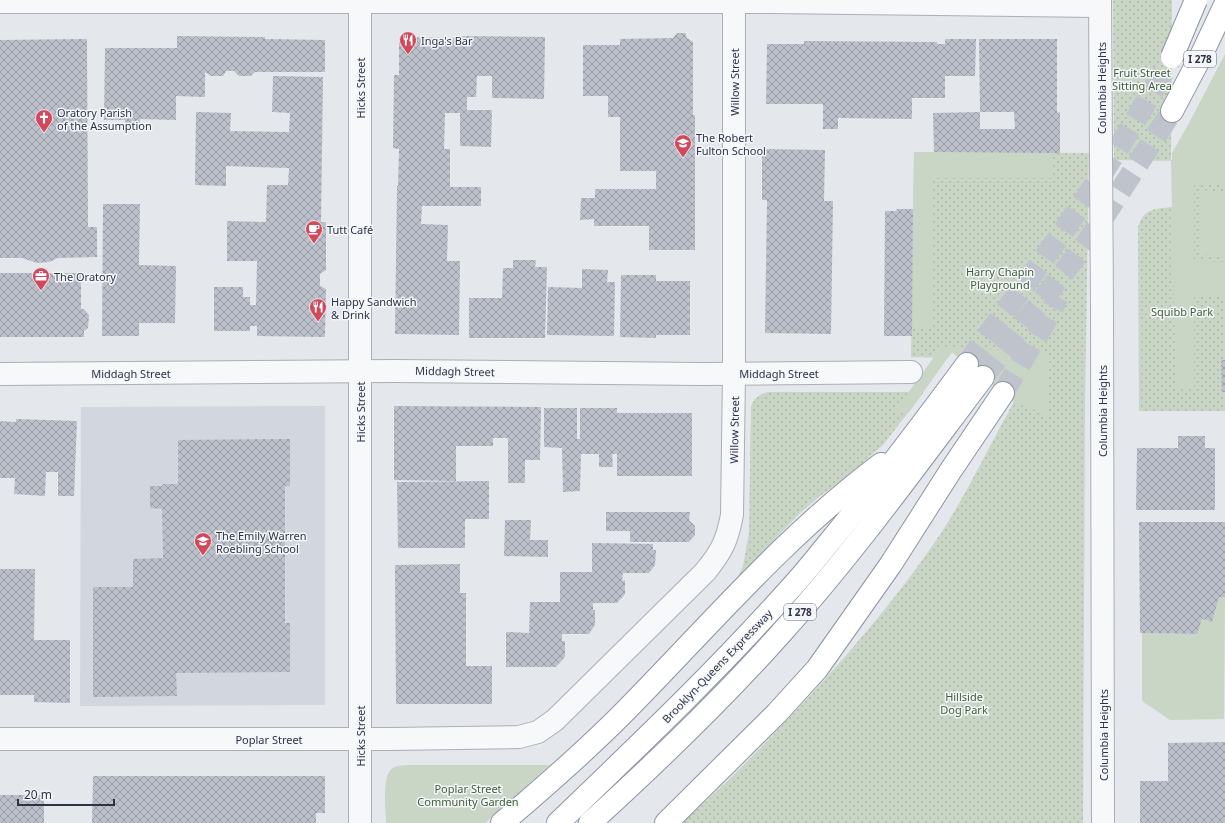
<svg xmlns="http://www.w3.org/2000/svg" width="1225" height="823" viewBox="0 0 1225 823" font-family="'Noto Sans',sans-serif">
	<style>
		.built { fill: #d2d6de }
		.grass { fill: url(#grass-dots) }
		.garden { fill: #c9d6c5 }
		.building { fill: url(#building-cross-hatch) }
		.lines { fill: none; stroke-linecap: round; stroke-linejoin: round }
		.motorway-tunnel { stroke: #bfc3cb; stroke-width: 22; stroke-dasharray: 22 11; stroke-linecap: butt }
		.minor-casing { stroke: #a9aeb7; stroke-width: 24 }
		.motorway-casing { stroke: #8b94a3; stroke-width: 24 }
		.minor { stroke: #f7f8fa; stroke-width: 22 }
		.motorway { stroke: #fff; stroke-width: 22 }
		.motorway-bridge-casing { stroke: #8b94a3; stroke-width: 24; stroke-linecap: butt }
		.motorway-bridge { stroke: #fff; stroke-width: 22 }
		.labels { text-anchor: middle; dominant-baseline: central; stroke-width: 3; stroke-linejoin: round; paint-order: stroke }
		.shield { fill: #f4f6f9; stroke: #676e7b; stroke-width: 1 }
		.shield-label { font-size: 10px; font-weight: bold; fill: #2b3445 }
		.poi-label { font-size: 11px; fill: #2b3445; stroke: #f4f6f9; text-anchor: start }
		.park-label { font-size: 11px; fill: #3f6138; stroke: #f4f6f9 }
		.street-label { font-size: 11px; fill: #2b3445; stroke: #f4f6f9 }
	</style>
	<defs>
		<pattern id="grass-dots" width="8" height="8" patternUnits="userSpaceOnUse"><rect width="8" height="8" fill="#c9d6c5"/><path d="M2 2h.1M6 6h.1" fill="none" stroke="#adb8ab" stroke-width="1.8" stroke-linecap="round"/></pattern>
		<pattern id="building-cross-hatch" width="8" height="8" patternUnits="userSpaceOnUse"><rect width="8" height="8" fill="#bbc0ca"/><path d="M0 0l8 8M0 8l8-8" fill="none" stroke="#989da6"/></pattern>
	</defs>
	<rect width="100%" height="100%" fill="#e4e7ec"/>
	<!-- built -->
	<polygon class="built" points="325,406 325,705 80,706 81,407"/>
	<!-- grass -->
	<g class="grass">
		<path d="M 1113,0 L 1172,0 L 1171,160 L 1225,161 L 1225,411 L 1139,411 L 1138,227 C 1144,208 1154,209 1172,207 L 1171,161 L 1114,160 Z"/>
		<path d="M 914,152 L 1089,153 L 1085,403 L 1083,823 L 682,823 C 730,781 774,735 817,688 C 859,642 900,593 935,542 C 965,498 988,448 1014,402 L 952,352 L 948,358 L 911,357 Z"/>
		<path d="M 767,392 L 924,392 L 883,445 L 844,479 L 820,496 L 798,515 L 736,580 L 743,566 L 749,533 L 751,407 C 754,398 758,396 767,392 Z"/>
	</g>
	<!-- garden -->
	<g class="garden">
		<polygon points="1225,54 1225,183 1194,184 1194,261 1225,262 1225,297 1194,297 1194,387 1175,387 1172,153 1188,125"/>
		<polygon points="914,152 1052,153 1052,178 933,178 932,329 912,329"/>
		<polygon points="1199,190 1225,191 1225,255 1199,254"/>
		<polygon points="940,349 1042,350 1046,351 1050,358 1047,416 1035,410 1014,402 952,352 909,412 894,412"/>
		<polygon points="1219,597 1225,597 1224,719 1170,720 1142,701 1142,633 1196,634 1202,619 1212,622"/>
		<path d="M 408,765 L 550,765 L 485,823 L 386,823 C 386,811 381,774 393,768 C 397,765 403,766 408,765 Z"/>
	</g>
	<!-- building -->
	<g class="building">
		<polygon points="677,33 685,33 687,38 693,42 693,115 695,115 695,250 649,250 649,226 594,226 594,219 580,220 581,198 595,198 595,189 656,189 656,171 620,171 620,117 608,117 608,96 583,96 583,45 620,45 620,39 673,38"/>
		<polygon points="177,36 265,37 265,39 325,40 325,72 255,72 251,76 239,76 234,71 226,71 223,76 211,76 205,72 205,97 176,96 176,120 140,119 140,129 125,129 125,120 104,120 105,48 177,48"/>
		<polygon points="460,36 545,37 544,99 492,98 492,76 477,76 476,97 467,97 467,110 492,110 491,147 460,146 460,113 445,113 444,149 450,149 450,187 481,187 481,206 422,206 421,224 448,225 447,261 460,261 459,335 395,334 397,186 398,186 399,149 393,148 394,75 399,75 399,37 460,38"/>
		<polygon points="87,39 88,227 97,227 97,257 58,258 49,262 37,263 22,258 0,258 0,40"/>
		<polygon points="945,39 976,39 975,76 945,76 945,98 912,98 912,119 838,118 838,129 823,129 823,104 766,104 767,44 804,44 804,41 937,42 937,44 945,44"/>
		<polygon points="979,39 1057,39 1057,113 1060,112 1060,153 934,152 933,113 980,112 980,129 1015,129 1014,112 980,112"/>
		<polygon points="273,76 323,77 321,222 326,222 326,270 320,274 320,286 326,289 325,337 257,336 257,326 250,326 250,331 214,331 214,287 243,287 243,297 250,297 250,305 256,305 257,261 227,261 227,221 266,222 267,185 288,185 289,168 226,166 226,186 195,185 196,112 231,113 230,131 289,132 290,113 272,112"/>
		<polygon points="762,149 825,150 824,201 833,201 831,334 765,333 767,200 762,200"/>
		<polygon points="103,204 140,204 139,265 176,266 175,323 139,323 139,336 102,336"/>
		<polygon points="896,209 913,209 912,336 884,336 885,211 897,211"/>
		<polygon points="513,260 536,260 535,267 547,267 545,338 469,338 469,298 502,298 503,268 513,268"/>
		<polygon points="582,269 608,270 607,282 615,282 614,336 547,335 548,287 582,288"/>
		<polygon points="0,273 81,273 81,309 84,309 89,315 88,328 84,331 84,337 0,337"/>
		<polygon points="621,275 656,275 656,281 690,281 690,335 656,335 656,338 620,337"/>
		<polygon points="1221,360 1225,360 1225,392 1222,392"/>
		<polygon points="394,406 541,407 540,460 525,460 525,483 508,483 508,438 493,438 493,446 456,446 456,481 394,480"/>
		<polygon points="544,408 577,408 577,439 580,439 580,408 617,408 617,413 692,413 692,476 617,476 617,454 612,454 613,467 599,467 599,454 581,454 580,491 563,492 562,448 544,447"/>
		<polygon points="16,419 77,421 74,496 58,496 58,472 46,472 45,496 14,494 15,478 0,478 0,421 16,422"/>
		<polygon points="1178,436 1205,436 1205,448 1215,448 1215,510 1136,510 1137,448 1178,448"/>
		<polygon points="290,439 290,486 285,486 285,623 290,623 290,672 176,673 177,696 93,697 93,587 133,587 133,559 163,558 162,509 150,508 150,486 162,486 163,484 178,484 178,440"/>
		<polygon points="489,481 489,519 465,519 465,548 398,548 397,482"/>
		<polygon points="606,512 690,512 689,520 695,526 695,535 689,542 630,542 630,531 606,531"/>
		<polygon points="505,520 531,520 530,540 548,540 548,557 504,556"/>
		<polygon points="1139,522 1225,522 1225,597 1219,597 1212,622 1202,619 1197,634 1140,633"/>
		<polygon points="592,543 653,544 653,550 656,550 655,565 649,573 623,573 622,581 625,580 625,594 617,603 593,603 593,610 595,610 595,625 589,634 562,634 562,641 565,641 565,657 556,667 506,667 506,632 529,633 530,602 560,602 560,572 592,572"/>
		<polygon points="460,564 460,593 466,593 466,666 492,666 492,704 396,704 395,565"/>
		<polygon points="0,569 35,569 34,640 70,640 70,703 34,702 34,695 0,695"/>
		<polygon points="1225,742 1225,823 1140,823 1140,781 1168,781 1168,743"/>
		<polygon points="93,776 325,776 325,813 316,813 316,823 92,823"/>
		<rect x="0" y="795" width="44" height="28"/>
	</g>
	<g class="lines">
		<!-- motorway-tunnel -->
		<g class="motorway-tunnel">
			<path d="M 967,364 C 1015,297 1066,231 1110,161 C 1132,127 1152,92 1172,57"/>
			<polyline points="983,377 1088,241 1172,111"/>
			<polyline points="1003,393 1045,322 1058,297"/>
		</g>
		<!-- minor casing -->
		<g class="minor-casing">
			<g id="minor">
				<polyline points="360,0 360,823"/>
				<polyline points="1100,0 1102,310 1103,823"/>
				<polyline points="0,2 770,2 1100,6"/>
				<polyline points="0,374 395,371 702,374 911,372"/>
				<path d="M 0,739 L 391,739 L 519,737 L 538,732 L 555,720 L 705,572 C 722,551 727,541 732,515 L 734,374 L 734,0"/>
			</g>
		</g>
		<!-- motorway casing -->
		<g class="motorway-casing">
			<g id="motorway">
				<polyline points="1172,111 1200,58 1225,5"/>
				<path d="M 502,823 C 548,784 594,744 636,700 C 716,618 789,533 881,464"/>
				<path d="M 558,823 C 637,747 716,672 789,590 C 802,576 815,560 827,545 C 876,486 922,425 967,364"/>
				<path d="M 590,823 C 657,762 723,699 783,631 C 855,551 918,463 983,377"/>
				<polyline points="666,823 777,713 817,669 891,564 951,470 1003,393"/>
			</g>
		</g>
		<!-- minor -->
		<use href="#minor" class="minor"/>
		<!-- motorway -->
		<use href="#motorway" class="motorway"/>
		<!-- motorway-bridge casing -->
		<g class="motorway-bridge-casing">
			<polyline id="motorway-bridge" points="1172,57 1196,0"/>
		</g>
		<!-- motorway-bridge -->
		<use href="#motorway-bridge" class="motorway-bridge"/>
	</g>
	<!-- icons -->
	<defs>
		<g id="restaurant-pin" transform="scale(0.9)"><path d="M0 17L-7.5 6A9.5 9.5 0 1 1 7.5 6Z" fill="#d1495b" stroke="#f4f6f9"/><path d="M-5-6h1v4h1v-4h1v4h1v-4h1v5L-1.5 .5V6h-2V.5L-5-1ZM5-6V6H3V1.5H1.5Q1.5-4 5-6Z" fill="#fff"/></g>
		<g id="church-pin" transform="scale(0.9)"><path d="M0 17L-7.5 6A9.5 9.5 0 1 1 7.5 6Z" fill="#d1495b" stroke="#f4f6f9"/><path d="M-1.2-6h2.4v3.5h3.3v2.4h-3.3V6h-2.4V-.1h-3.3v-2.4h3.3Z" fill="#fff"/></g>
		<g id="school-pin" transform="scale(0.9)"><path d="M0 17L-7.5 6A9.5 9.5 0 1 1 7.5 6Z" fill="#d1495b" stroke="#f4f6f9"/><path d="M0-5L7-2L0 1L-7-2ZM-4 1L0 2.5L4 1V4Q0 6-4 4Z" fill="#fff"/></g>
		<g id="cafe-pin" transform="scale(0.9)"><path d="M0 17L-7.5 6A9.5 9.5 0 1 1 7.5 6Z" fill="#d1495b" stroke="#f4f6f9"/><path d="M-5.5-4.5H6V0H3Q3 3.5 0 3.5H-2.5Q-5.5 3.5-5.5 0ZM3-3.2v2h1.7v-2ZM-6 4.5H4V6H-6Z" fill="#fff"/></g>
		<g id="office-pin" transform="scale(0.9)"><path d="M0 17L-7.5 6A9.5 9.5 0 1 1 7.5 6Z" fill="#d1495b" stroke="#f4f6f9"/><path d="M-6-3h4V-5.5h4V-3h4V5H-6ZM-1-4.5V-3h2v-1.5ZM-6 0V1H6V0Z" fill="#fff"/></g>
	</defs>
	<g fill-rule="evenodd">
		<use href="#restaurant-pin" x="408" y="40"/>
		<use href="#church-pin" x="44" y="118"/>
		<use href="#school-pin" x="683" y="143"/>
		<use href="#cafe-pin" x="314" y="229"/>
		<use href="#office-pin" x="41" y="276"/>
		<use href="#restaurant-pin" x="318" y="307"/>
		<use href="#school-pin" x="203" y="541"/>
	</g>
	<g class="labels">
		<!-- shield labels -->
		<g class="shield">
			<rect x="1184" y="51" width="32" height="16" rx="3"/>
			<rect x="784" y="604" width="32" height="16" rx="3"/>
		</g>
		<g class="shield-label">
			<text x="1200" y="59">I 278</text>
			<text x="800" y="612">I 278</text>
		</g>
		<!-- poi labels -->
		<g class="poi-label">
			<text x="421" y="40">Inga's Bar</text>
			<text x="57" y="112">Oratory Parish<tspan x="57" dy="13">of the Assumption</tspan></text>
			<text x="696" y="137">The Robert<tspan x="696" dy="13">Fulton School</tspan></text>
			<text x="327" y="229">Tutt Café</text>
			<text x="54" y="276">The Oratory</text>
			<text x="331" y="301">Happy Sandwich<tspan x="331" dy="13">&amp; Drink</tspan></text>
			<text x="216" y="535">The Emily Warren<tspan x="216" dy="13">Roebling School</tspan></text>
		</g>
		<!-- park labels -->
		<g class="park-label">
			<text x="1142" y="72">Fruit Street<tspan x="1142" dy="13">Sitting Area</tspan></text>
			<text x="1000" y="271">Harry Chapin<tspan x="1000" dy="13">Playground</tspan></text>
			<text x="1182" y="311">Squibb Park</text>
			<text x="964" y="696">Hillside<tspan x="964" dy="13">Dog Park</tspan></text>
			<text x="468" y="788">Poplar Street<tspan x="468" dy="13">Community Garden</tspan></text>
		</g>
		<!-- street labels -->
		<g class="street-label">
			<text transform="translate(734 82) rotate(-90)">Willow Street</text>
			<text transform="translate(360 88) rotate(-90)">Hicks Street</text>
			<text transform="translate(1101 88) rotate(-90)">Columbia Heights</text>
			<text transform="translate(455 371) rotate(1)">Middagh Street</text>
			<text x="131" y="373">Middagh Street</text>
			<text x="779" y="373">Middagh Street</text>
			<text transform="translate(1102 411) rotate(-90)">Columbia Heights</text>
			<text transform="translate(360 412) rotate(-90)">Hicks Street</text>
			<text transform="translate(734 430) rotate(-89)">Willow Street</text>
			<text transform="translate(717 666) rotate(-46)">Brooklyn-Queens Expressway</text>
			<text transform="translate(1103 735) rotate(-90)">Columbia Heights</text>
			<text transform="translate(360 736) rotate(-90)">Hicks Street</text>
			<text x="269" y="739">Poplar Street</text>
		</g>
	</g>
	<!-- scale -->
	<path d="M18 799v6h96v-6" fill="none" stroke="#2b3445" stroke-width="2"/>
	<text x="24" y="799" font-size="12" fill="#2b3445" stroke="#f4f6f9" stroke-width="3" paint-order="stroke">20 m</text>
</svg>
